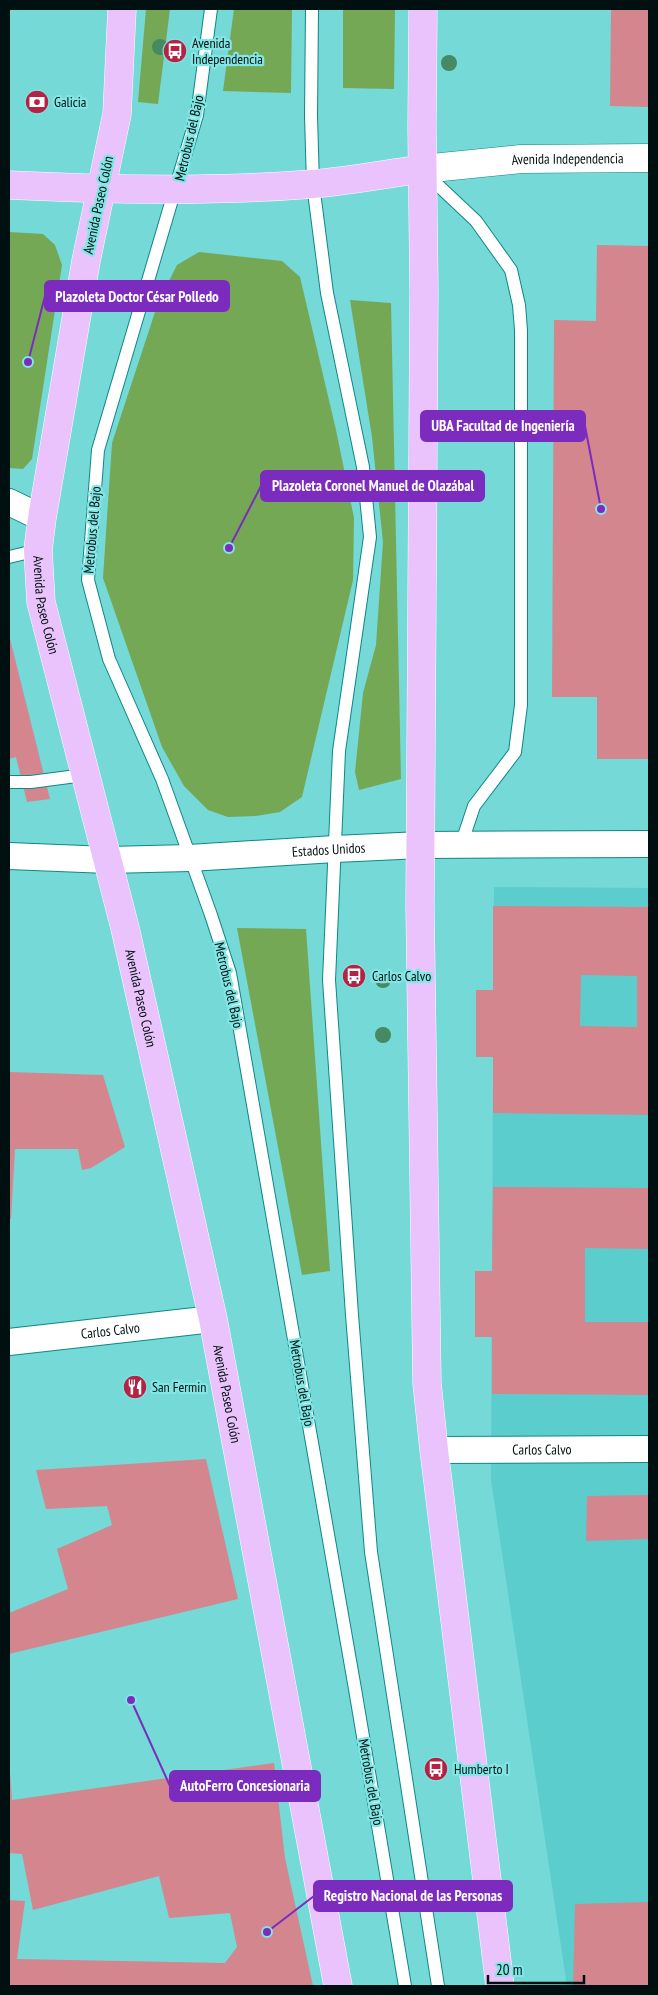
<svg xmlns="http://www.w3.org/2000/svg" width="658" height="1995" viewBox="0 0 658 1995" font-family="'PT Sans Narrow',sans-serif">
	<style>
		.built { fill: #5ccdcd }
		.green { fill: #75a854 }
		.building { fill: #d3868d; fill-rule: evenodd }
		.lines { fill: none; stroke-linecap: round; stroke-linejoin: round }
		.service-casing { stroke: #0f8787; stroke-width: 14 }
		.minor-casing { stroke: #0f8787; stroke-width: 28 }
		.secondary-casing { stroke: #0f8787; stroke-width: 29 }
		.primary-casing { stroke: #fff; stroke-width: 29 }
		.service { stroke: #fff; stroke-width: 12 }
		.minor { stroke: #fff; stroke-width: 26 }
		.secondary { stroke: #fff; stroke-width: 28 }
		.primary { stroke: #eac3fc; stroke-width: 28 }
		.tree { fill: #478962 }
		.labels { text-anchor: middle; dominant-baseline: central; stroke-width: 4.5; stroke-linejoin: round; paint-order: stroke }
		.poi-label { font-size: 14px; fill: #001010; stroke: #82e6e5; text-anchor: start }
		.street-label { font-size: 14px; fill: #001010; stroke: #82e6e5 }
		.leader { fill: none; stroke: #7b2cbf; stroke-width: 2 }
		.callout-dot { fill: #7b2cbf; stroke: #82e6e5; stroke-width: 2 }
		.callout { fill: #7b2cbf; stroke: #7b2cbf; stroke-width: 2 }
		.callout-label { font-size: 15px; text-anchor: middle; font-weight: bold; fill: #fff }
	</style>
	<rect width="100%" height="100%" fill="#74d9d7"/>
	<!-- built -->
	<polygon class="built" points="494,887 649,888 649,1986 567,1986 491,1480"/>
	<!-- green -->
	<g class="green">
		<polygon points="146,9 170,9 158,104 138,102"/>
		<polygon points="234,9 292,9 291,93 223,91"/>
		<polygon points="343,9 395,9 394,89 343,88"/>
		<polygon points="9,232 43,234 55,245 62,265 32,459 23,469 9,468"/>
		<polygon points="199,252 282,261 300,277 336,430 354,518 353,580 302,797 280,812 256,816 228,817 208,810 184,786 162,747 103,578 112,443 158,303 177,265"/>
		<polygon points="350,300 391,303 401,779 359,790 355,772 363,693 376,645 383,542 372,437"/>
		<polygon points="237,928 306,929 330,1271 302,1275"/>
	</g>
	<!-- building -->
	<g class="building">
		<polygon points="611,9 649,9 649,107 610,106"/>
		<polygon points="597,245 649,246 649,759 597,759 597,697 552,697 554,320 596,321"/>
		<polygon points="9,635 50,799 27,802 16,757 9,759"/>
		<path d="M 493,906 L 649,907 L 649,1115 L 493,1113 L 493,1057 L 476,1057 L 476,990 L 493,990 ZM 581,975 L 637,976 L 637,1027 L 580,1026 Z"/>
		<polygon points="9,1072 103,1075 125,1147 91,1168 82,1170 78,1149 15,1149 11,1219 9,1219"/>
		<polygon points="493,1187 649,1188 649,1249 585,1248 585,1322 649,1322 649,1395 492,1394 492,1337 475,1337 475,1271 492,1271"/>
		<polygon points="206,1459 238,1599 9,1654 9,1613 68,1589 57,1549 112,1525 107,1506 46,1509 36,1470"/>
		<polygon points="649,1495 649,1539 586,1541 587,1496"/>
		<polygon points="274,1763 285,1858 313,1986 9,1986 9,1900 25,1901 17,1959 225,1963 237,1947 230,1913 169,1918 159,1876 33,1910 22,1854 9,1853 9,1772 10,1772 12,1800"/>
		<polygon points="649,1902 649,1986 573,1986 575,1904"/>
	</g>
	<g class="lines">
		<!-- service casing -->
		<g class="service-casing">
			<g id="service">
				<polyline points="211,9 197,115 98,450 88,580 109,659 162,779 211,915 230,973 355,1689 405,1986"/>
				<polyline points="312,9 311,116 313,184 327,293 363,467 370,537 339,751 329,980 352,1315 371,1552 438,1986"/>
				<polyline points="425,173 476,221 511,270 519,305 521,330 521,705 515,752 474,806 461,845"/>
				<polyline points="9,557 38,550"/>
				<polyline points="9,782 31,782 84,775"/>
			</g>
		</g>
		<!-- minor casing -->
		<g class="minor-casing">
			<g id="minor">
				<polyline points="9,502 42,518"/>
				<path id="s1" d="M 9,856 L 108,860 L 189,858 L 335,849 L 421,845 L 649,844"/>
				<path id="s2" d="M 9,1342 L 213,1319"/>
				<path id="s3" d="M 434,1450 L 649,1449"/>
			</g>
		</g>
		<!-- secondary casing -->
		<g class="secondary-casing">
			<g id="secondary">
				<path id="s4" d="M 422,169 L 521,159 L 649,158"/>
			</g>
		</g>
		<!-- primary casing -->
		<g class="primary-casing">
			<g id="primary">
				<path id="s5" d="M 122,9 L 117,114 L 86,261 L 42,518 L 38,550 L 41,602 L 125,928 L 213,1319 L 338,1986"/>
				<polyline points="423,9 422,127 424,291 420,907 427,1383 434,1450 500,1986"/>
				<path d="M 9,185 C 110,190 211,192 313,184 C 349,181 386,174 422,169"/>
			</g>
		</g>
		<!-- service -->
		<use href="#service" class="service"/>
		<!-- minor -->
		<use href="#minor" class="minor"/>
		<!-- secondary -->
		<use href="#secondary" class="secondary"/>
		<!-- primary -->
		<use href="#primary" class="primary"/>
	</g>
	<!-- trees -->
	<g class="tree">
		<circle cx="160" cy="47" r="8"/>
		<circle cx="449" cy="63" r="8"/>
		<circle cx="383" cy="980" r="8"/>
		<circle cx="383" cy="1035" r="8"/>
	</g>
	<!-- icons -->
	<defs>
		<g id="bus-disc" transform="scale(1.25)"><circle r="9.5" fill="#b52344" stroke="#82e6e5"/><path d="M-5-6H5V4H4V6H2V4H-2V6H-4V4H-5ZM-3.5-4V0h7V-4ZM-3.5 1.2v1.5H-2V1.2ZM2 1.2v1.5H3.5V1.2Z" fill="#fff"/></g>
		<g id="bank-disc" transform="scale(1.25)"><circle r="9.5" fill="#b52344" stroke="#82e6e5"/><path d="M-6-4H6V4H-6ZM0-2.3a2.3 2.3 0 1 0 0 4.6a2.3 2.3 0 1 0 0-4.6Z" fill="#fff"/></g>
		<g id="restaurant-disc" transform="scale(1.25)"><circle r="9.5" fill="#b52344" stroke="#82e6e5"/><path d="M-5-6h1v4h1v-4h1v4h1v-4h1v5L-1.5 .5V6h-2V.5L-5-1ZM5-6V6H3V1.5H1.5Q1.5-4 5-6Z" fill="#fff"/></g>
	</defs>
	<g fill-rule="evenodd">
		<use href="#bus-disc" x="175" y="51"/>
		<use href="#bank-disc" x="37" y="102"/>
		<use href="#bus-disc" x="354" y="976"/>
		<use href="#restaurant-disc" x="135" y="1387"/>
		<use href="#bus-disc" x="436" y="1769"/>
	</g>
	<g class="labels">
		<!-- poi labels -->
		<g class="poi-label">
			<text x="192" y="43">Avenida<tspan x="192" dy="16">Independencia</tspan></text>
			<text x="54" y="102">Galicia</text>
			<text x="372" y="976">Carlos Calvo</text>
			<text x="152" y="1387">San Fermin</text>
			<text x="454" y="1769">Humberto I</text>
		</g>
		<!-- street labels -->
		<g class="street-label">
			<text transform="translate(189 138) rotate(-77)">Metrobus del Bajo</text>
			<text stroke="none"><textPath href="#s4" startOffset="146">Avenida Independencia</textPath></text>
			<text transform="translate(98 205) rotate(-78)">Avenida Paseo Colón</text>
			<text transform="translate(92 530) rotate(-85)">Metrobus del Bajo</text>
			<text stroke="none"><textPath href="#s5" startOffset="604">Avenida Paseo Colón</textPath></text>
			<text stroke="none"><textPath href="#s1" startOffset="320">Estados Unidos</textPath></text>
			<text transform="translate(229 985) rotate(77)">Metrobus del Bajo</text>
			<text stroke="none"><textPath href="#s5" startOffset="1009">Avenida Paseo Colón</textPath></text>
			<text stroke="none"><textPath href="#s2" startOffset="102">Carlos Calvo</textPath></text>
			<text transform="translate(302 1383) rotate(80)">Metrobus del Bajo</text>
			<text stroke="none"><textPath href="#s5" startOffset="1414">Avenida Paseo Colón</textPath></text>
			<text stroke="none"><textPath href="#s3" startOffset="108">Carlos Calvo</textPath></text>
			<text transform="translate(371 1782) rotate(80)">Metrobus del Bajo</text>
		</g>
	</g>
	<!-- callouts -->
	<path class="leader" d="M28 362L45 296M601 509L585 426M229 548L261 486M131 1700L170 1786M267 1932L314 1896"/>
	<g class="callout-dot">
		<circle cx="28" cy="362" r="5"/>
		<circle cx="601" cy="509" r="5"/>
		<circle cx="229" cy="548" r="5"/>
		<circle cx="131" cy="1700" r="5"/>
		<circle cx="267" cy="1932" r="5"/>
	</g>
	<g class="callout">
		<rect x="45" y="281" width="184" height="30" rx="5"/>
		<rect x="421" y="411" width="164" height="30" rx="5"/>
		<rect x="261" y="471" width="223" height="30" rx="5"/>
		<rect x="170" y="1771" width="150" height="30" rx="5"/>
		<rect x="314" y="1881" width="198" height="30" rx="5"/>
	</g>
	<g class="callout-label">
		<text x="137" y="302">Plazoleta Doctor César Polledo</text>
		<text x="503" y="431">UBA Facultad de Ingeniería</text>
		<text x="373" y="491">Plazoleta Coronel Manuel de Olazábal</text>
		<text x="245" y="1791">AutoFerro Concesionaria</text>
		<text x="413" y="1901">Registro Nacional de las Personas</text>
	</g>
	<!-- border -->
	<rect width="658" height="1995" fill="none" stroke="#001010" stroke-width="20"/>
	<!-- scale -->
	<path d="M488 1975v8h96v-8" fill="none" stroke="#001010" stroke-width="2.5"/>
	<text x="496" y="1975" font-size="15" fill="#001010" stroke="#82e6e5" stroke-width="4" paint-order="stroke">20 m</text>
</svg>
